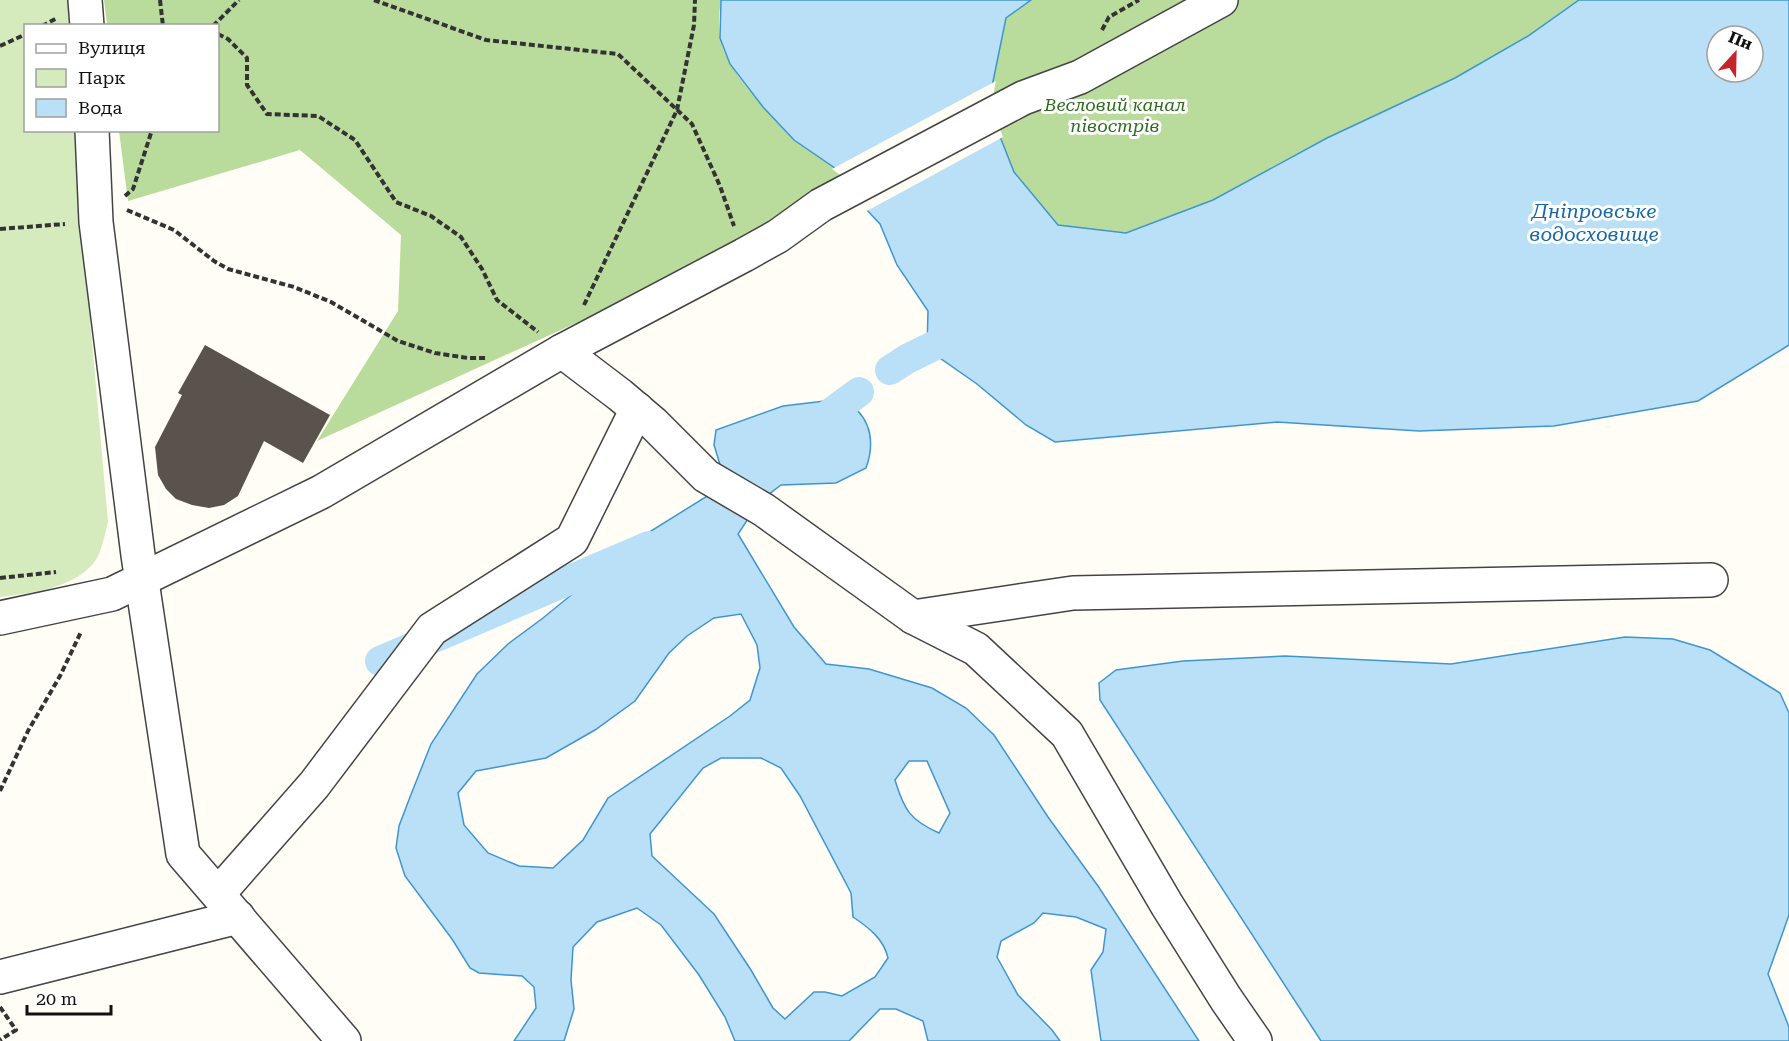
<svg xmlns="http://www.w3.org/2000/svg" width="1789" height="1041" viewBox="0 0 1789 1041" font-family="'Roboto Serif',serif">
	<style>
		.green { fill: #d5ebbd }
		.forest { fill: #b9dc9c }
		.water { fill: #b9e0f7; stroke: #3f96cf; stroke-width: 1.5; fill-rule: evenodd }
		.pier { fill: #fffdf5 }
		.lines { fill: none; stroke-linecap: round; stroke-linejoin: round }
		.canal { stroke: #b9e0f7; stroke-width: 30 }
		.building { fill: #5a524d }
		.minor-casing { stroke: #444; stroke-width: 36 }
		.path { stroke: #333; stroke-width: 4; stroke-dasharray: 6 3; stroke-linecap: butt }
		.minor { stroke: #fff; stroke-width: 33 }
		.labels { text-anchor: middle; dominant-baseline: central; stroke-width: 6; stroke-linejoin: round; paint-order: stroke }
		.park-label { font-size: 18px; font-style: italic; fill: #2f6b1f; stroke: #fff }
		.water-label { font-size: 20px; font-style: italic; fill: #1768a6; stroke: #fff }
	</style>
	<rect width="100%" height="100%" fill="#fffdf5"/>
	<!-- green -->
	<path class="green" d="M 0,0 L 67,0 L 70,25 L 26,26 L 26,130 L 84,131 L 94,256 L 90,319 L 108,522 C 104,536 102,555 91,566 C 69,589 31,593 0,597 Z"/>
	<!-- forest -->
	<g class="forest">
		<path d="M 104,0 L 721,0 C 719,12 718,25 720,37 C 728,85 807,148 845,175 L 806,196 L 699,267 L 317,441 L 398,311 L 401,235 L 300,150 L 128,201 L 119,131 L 218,130 L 218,26 L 107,25 Z"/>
		<polygon points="1031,0 1579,0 1528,36 1455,78 1327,138 1213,200 1126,233 1058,225 1014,173 988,106 1006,18"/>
	</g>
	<!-- water -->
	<g class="water">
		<path d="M 721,0 L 1031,0 L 1006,18 L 988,106 L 1014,172 L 1058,225 L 1126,233 L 1213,200 L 1327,138 L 1455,78 L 1528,36 L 1579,0 L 1789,0 L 1789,345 L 1698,401 L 1554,426 L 1419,431 L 1277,422 L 1055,442 L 1026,425 L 977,384 L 927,349 L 928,311 L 897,265 L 880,224 L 848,190 L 845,175 L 794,140 L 763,107 L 730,64 L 720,38 ZM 1717,36 L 1753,36 L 1753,72 L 1717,72 Z"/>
		<path d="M 833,400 C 838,401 847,402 851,405 C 873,421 874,446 866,468 L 836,483 L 781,485 L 760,501 L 738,534 L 794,627 L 826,664 L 869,669 L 932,688 L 966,708 L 994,735 L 1048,817 L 1098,886 L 1199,1041 L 1101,1041 L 1091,970 L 1103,952 L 1106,929 L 1076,917 L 1043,913 L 1034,923 L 1001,941 L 997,957 L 1018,995 L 1052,1030 L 1060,1041 L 928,1041 L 923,1021 L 896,1009 L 880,1009 L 849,1041 L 735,1041 L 725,1017 L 699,975 L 661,925 L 637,908 L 597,922 L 573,947 L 571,980 L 574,1009 L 564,1041 L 514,1041 L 536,1008 L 534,987 L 522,976 L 479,973 L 470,968 L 452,939 L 405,876 L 396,848 L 399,826 L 410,797 L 431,744 L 477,674 L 508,644 L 543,618 L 646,534 L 709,495 L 721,468 L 714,445 L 716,430 L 783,406 ZM 741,614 L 757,645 L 760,668 L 750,700 L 730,716 L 608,798 L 583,840 L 553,868 L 519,866 L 488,853 L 464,825 L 458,793 L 476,771 L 546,758 L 595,730 L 635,701 L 669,653 L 687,636 L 714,618 ZM 721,758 L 761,758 L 781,768 L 800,796 L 851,893 L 853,917 C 868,927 884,939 888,958 L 875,977 L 842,996 L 825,992 L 814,992 L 785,1019 L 773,1008 L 751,970 L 714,914 L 652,856 L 650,834 L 703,768 ZM 909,761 L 927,761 L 950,813 L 939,833 C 910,820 904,810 895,780 Z"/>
		<polygon points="1625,637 1673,639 1710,650 1780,693 1789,713 1789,915 1768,974 1789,1027 1789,1041 1321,1041 1100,700 1099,683 1116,670 1183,661 1285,656 1451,664"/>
	</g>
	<!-- pier -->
	<polygon class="pier" points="996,81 991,106 1003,137 865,212 845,191 843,177 832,169"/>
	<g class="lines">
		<!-- canal -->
		<g class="canal">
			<polyline points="890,370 907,359 964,331"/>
			<polyline points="813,426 859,392"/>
			<polyline points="380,661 649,546"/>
		</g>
	</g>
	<!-- building -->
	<polygon class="building" points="205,345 330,415 303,463 264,441 238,496 224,505 209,508 192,505 176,499 166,489 158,475 155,447 182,395 178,393"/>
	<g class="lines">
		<!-- minor casing -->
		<g class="minor-casing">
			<g id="minor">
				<polyline points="85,0 87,26"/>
				<polyline points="92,130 96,222 138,555 183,854 344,1041"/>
				<polyline points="562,351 620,395 653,423 706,476 764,510 913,617 976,649 1067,734 1167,905 1226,999 1255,1041"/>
				<polyline points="913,617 1073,593 1711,580"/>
				<polyline points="0,618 112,594 321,492 562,351 744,255 778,236 821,205 1023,98 1080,77 1221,0"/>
				<polyline points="218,894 314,785 432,629 572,540 637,409"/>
				<polyline points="0,977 238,917"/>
			</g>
		</g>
		<!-- path -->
		<g class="path">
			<polyline points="160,0 163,26"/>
			<polyline points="374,0 486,40 618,54 692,124 720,186 734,226"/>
			<polyline points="42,26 57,18"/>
			<polyline points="213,26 239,0"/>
			<polyline points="1102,30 1109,17 1139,0"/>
			<polyline points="218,34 228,39 247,58 247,85 267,114 318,116 355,140 396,202 431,216 461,237 482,269 497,300 538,332"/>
			<polyline points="0,46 26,34"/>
			<polyline points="125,196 133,189 152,130"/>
			<polyline points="127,210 174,230 214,261 228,269 294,287 331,302 398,341 435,353 468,358 486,358"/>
			<polyline points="0,229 65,224"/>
			<polyline points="584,305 677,110 694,25 695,0"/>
			<polyline points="0,578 56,572"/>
			<polyline points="0,791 28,731 60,676 81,632"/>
			<polyline points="0,1007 16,1030 0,1040"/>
		</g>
		<!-- minor -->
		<use href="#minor" class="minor"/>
	</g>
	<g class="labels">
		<!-- park labels -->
		<g class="park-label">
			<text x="1115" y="104">Весловий канал<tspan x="1115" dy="21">півострів</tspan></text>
		</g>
		<!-- water labels -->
		<g class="water-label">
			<text x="1594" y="211">Дніпровське<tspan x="1594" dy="23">водосховище</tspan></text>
		</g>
	</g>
	<!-- legend -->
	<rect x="24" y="24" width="195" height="108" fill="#ffffff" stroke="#a0a0a0" stroke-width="1.5"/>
	<rect x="36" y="44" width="30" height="9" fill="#ffffff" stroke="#a0a0a0" stroke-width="1.5"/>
	<text x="78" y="54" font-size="18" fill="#111111">Вулиця</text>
	<rect x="36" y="69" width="30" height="18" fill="#d5ebbd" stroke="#a0a0a0" stroke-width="1.5"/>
	<text x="78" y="84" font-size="18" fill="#111111">Парк</text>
	<rect x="36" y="99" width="30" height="18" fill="#b9e0f7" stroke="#a0a0a0" stroke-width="1.5"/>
	<text x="78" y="114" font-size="18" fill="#111111">Вода</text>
	<!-- north arrow -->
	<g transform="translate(1735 54) rotate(22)"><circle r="28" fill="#ffffff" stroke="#a0a0a0" stroke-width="1.5"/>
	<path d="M0-4.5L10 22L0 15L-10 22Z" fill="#c4262e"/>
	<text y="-9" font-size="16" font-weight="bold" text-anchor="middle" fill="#111111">Пн</text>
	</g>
	<!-- scale -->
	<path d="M27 1005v9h84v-9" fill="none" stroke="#111111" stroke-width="3"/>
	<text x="36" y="1005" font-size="18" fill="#111111" stroke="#ffffff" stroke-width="4.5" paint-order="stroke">20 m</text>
</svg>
